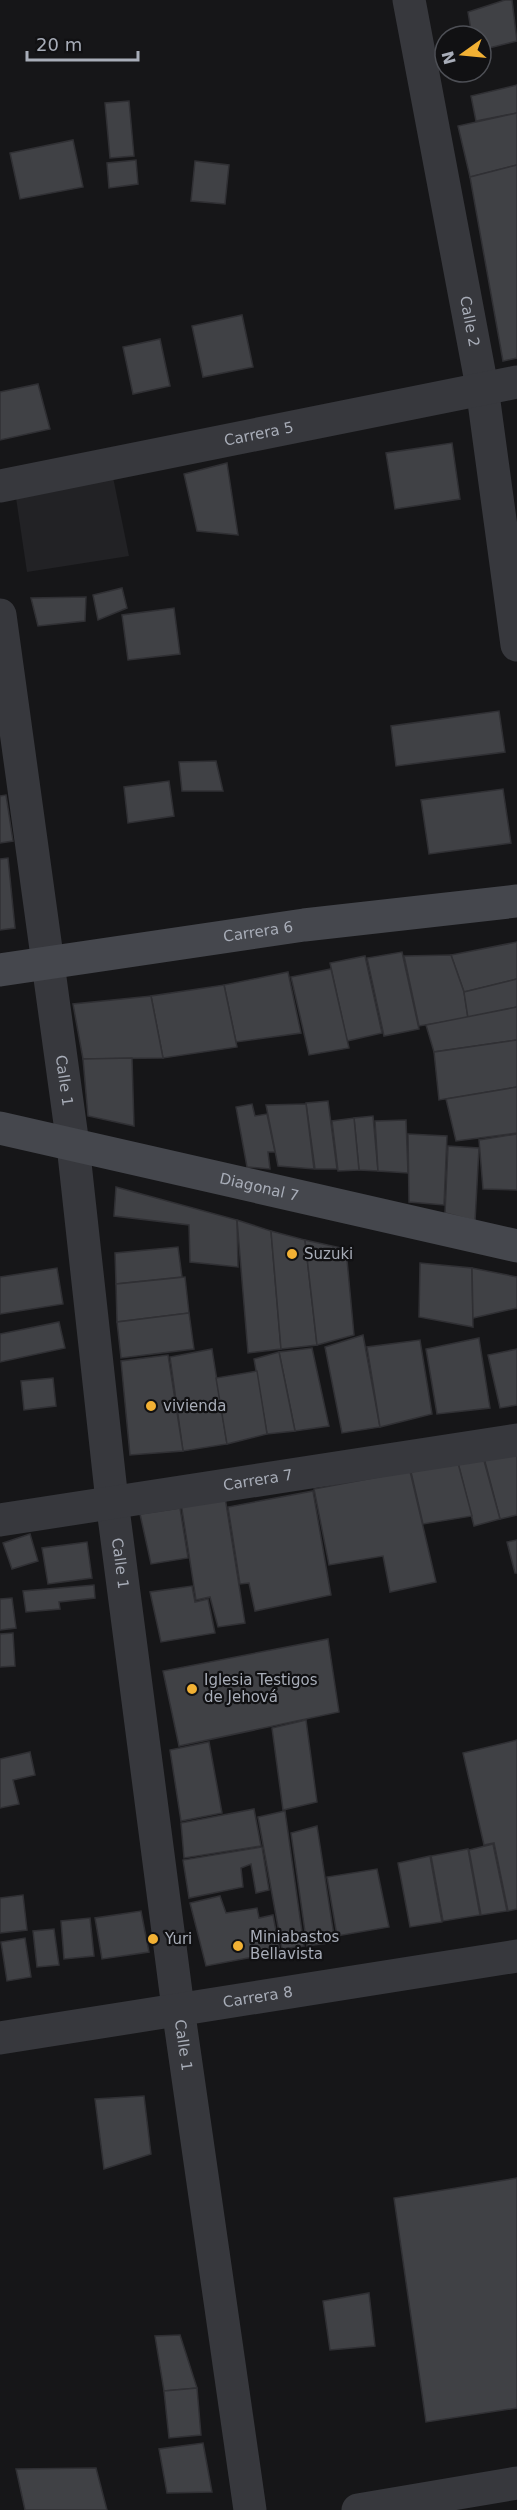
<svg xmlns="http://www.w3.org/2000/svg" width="517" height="2510" viewBox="0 0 517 2510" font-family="'DejaVu Sans',sans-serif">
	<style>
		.built { fill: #222225 }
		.building { fill: #404145; stroke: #303034; stroke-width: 1.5 }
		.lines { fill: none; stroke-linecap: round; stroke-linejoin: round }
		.street { stroke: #37383d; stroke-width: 33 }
		.secondary { stroke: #45474d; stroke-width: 33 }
		.poi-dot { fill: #f2b134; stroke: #111113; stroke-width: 2 }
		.labels { text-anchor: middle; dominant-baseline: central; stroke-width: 4.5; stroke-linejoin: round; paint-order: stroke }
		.street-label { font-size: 15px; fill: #a8adb8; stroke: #111113 }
		.poi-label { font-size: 15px; fill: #a8adb8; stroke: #111113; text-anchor: start }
	</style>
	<rect width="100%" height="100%" fill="#161618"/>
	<!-- built -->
	<polygon class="built" points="113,477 129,556 27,572 15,491"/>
	<!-- building -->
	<g class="building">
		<polygon points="505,0 512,0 517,41 481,50 481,36 472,36 468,12"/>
		<polygon points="517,85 517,113 476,121 471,96"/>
		<polygon points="129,101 134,156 110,158 105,103"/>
		<polygon points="517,113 517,165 470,177 458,126"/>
		<polygon points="73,140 83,187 20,199 10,153"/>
		<polygon points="136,160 138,184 109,188 107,163"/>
		<polygon points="195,161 229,165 225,204 191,201"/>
		<polygon points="517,165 517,358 503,361 470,177"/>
		<polygon points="242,315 253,367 203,377 192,326"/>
		<polygon points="160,339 170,386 133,394 123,347"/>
		<polygon points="38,384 50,429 0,440 0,392"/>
		<polygon points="452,443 460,499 395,509 386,453"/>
		<polygon points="227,463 238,535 197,531 184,474"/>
		<polygon points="122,588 127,608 98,620 93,595"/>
		<polygon points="86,597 85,621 38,626 31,598"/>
		<polygon points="174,608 180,654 128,660 122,615"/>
		<polygon points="499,711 505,752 396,766 391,726"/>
		<polygon points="216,761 223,791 182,791 179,762"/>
		<polygon points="169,781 174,816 128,823 124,787"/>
		<polygon points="503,789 511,843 429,854 421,800"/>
		<polygon points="6,795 13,841 0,843 0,796"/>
		<polygon points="8,858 15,928 0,930 0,859"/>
		<polygon points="517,942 517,979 464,992 451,955"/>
		<polygon points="402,952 419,1029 384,1036 367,958"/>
		<polygon points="451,955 464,992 468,1018 419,1026 404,956"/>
		<polygon points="365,956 382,1033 347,1041 330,963"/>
		<polygon points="331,969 349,1048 309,1055 291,977"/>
		<polygon points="288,972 301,1033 236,1042 224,985"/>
		<polygon points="517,979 517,1007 468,1018 464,992"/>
		<polygon points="224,985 237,1047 163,1058 151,996"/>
		<polygon points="151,996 163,1058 83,1059 73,1004"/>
		<polygon points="517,1007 517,1040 434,1052 426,1025"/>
		<polygon points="517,1040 517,1087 439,1100 434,1052"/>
		<polygon points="132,1058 134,1126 88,1116 83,1059"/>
		<polygon points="517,1087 517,1133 456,1141 446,1099"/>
		<polygon points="328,1101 337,1169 315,1169 306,1103"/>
		<polygon points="252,1104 255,1116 267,1114 275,1152 268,1152 270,1169 247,1167 236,1107"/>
		<polygon points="306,1104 314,1169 278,1166 266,1105"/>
		<polygon points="373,1116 378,1171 359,1170 354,1118"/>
		<polygon points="354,1118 359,1170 338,1171 332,1121"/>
		<polygon points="406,1120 408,1173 378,1171 375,1121"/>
		<polygon points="408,1134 447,1136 444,1205 409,1202"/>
		<polygon points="517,1134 517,1190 483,1189 479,1140"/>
		<polygon points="448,1146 479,1148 475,1221 445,1213"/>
		<polygon points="116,1187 237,1220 238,1267 190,1262 189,1225 114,1216"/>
		<polygon points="237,1220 271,1231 281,1349 248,1353"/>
		<polygon points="271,1231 305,1240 317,1345 281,1349"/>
		<polygon points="305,1240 346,1249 354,1335 317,1345"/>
		<polygon points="178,1247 182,1277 116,1284 115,1253"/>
		<polygon points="420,1263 472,1268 473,1327 419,1317"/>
		<polygon points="57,1268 63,1304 0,1314 0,1277"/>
		<polygon points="472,1268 517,1277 517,1308 473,1318"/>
		<polygon points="185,1277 189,1313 117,1322 116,1284"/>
		<polygon points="189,1313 194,1349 121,1358 117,1322"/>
		<polygon points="59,1322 65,1348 0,1362 0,1334"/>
		<polygon points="363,1335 380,1427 342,1433 325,1347"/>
		<polygon points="479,1338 490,1408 437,1414 426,1349"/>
		<polygon points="420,1340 432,1414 380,1427 367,1347"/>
		<polygon points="312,1348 329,1426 295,1431 279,1352"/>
		<polygon points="212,1349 227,1444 183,1451 170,1357"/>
		<polygon points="517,1349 517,1405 500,1408 488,1355"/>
		<polygon points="279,1352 295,1431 267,1434 254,1359"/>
		<polygon points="168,1355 183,1451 130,1455 121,1361"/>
		<polygon points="257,1371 267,1434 227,1444 216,1378"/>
		<polygon points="53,1378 56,1406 24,1410 21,1381"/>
		<polygon points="517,1450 517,1515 500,1519 484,1458"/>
		<polygon points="483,1457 500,1519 474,1526 458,1463"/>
		<polygon points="458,1463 472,1516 423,1524 411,1472"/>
		<polygon points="410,1471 436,1582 390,1592 383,1556 329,1565 314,1489"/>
		<polygon points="313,1491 331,1595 255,1611 249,1583 240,1584 228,1507"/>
		<polygon points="225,1497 245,1623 218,1627 210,1597 196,1600 181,1503"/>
		<polygon points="180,1508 188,1558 151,1564 140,1514"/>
		<polygon points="30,1534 38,1561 12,1569 3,1543"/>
		<polygon points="517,1540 517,1573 515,1573 507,1542"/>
		<polygon points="87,1542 92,1578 48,1584 42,1548"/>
		<polygon points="94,1585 95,1598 59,1602 60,1609 26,1612 23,1591"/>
		<polygon points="192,1586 195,1602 208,1599 215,1633 161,1642 150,1592"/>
		<polygon points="12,1598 16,1628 0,1630 0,1599"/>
		<polygon points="13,1633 15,1666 0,1667 0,1634"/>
		<polygon points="328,1639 339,1712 179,1746 163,1671"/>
		<polygon points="306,1720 317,1802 283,1810 272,1728"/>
		<polygon points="517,1740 517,1909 508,1911 494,1843 484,1845 463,1753"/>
		<polygon points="209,1742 222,1813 181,1821 170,1750"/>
		<polygon points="30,1752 35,1775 13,1780 19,1804 0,1808 0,1759"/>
		<polygon points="254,1809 261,1846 184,1858 181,1823"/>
		<polygon points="285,1811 304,1946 282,1949 258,1817"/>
		<polygon points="317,1826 335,1942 307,1946 291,1833"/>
		<polygon points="493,1844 507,1911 481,1915 469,1850"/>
		<polygon points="262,1847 269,1890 256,1893 251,1864 241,1868 243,1887 189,1898 183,1860"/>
		<polygon points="468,1849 480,1915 443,1921 431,1856"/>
		<polygon points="430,1856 442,1922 410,1927 398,1863"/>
		<polygon points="377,1869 389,1927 337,1936 327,1877"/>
		<polygon points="23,1895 27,1930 0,1933 0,1898"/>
		<polygon points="220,1896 226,1913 257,1908 259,1918 273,1915 280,1952 206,1966 190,1903"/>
		<polygon points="141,1911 149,1952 102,1959 95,1918"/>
		<polygon points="90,1918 94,1956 64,1959 61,1921"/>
		<polygon points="54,1929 59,1965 37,1967 33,1931"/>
		<polygon points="25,1938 31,1977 7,1981 1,1942"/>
		<polygon points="144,2096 151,2154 104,2169 95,2099"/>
		<polygon points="517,2178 517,2408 426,2422 394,2198"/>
		<polygon points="369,2293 375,2346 330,2350 323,2301"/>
		<polygon points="180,2335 197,2388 164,2391 155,2336"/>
		<polygon points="197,2388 201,2435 169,2438 164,2391"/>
		<polygon points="203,2443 212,2492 167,2493 159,2449"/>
		<polygon points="96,2468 107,2510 25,2510 16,2469"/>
	</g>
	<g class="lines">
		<!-- street -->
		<g class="street">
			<path id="s1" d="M 409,0 L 482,387 L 517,645"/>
			<path id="s2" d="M 0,486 L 517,382"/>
			<path id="s3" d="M 0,615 L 73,1145 L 112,1501 L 178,2008 L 250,2510"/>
			<path id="s4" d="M 0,1520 L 517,1440"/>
			<path id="s5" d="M 0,2038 L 517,1956"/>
			<polyline points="358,2510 517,2483"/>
		</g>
		<!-- secondary -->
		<g class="secondary">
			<path id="s6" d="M 0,970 L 304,925 L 517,901"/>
			<path id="s7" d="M 0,1128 L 517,1246"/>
		</g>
	</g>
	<!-- markers -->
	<g class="poi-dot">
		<circle cx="292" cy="1254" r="6"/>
		<circle cx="151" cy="1406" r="6"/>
		<circle cx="192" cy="1689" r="6"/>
		<circle cx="153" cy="1939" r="6"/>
		<circle cx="238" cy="1946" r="6"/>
	</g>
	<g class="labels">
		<!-- street labels -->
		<g class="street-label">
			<text stroke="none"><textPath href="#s1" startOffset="327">Calle 2</textPath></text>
			<text stroke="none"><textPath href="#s2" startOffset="264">Carrera 5</textPath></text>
			<text stroke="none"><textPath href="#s6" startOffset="261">Carrera 6</textPath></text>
			<text stroke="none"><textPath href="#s3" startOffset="470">Calle 1</textPath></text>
			<text stroke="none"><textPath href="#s7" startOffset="266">Diagonal 7</textPath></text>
			<text stroke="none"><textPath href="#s4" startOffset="261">Carrera 7</textPath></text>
			<text stroke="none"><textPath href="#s3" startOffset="956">Calle 1</textPath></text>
			<text stroke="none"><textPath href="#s5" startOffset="261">Carrera 8</textPath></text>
			<text stroke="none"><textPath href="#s3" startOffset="1442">Calle 1</textPath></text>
		</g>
		<!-- poi labels -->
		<g class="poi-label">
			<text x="304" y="1254">Suzuki</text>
			<text x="163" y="1406">vivienda</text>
			<text x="204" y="1680">Iglesia Testigos<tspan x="204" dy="17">de Jehová</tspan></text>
			<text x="250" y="1937">Miniabastos<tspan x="250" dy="17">Bellavista</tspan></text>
			<text x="165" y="1939">Yuri</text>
		</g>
	</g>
	<!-- north arrow -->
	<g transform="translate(463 54) rotate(255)"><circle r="28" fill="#111113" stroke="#4d4f55" stroke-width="1.5"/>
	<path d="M0-4.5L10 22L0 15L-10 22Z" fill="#f2b134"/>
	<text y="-9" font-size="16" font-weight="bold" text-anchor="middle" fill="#a8adb8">N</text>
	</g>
	<!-- scale -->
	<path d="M27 51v9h111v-9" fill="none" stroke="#a8adb8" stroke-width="3"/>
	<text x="36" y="51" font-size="18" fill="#a8adb8" stroke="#111113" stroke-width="4.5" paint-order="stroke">20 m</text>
</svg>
